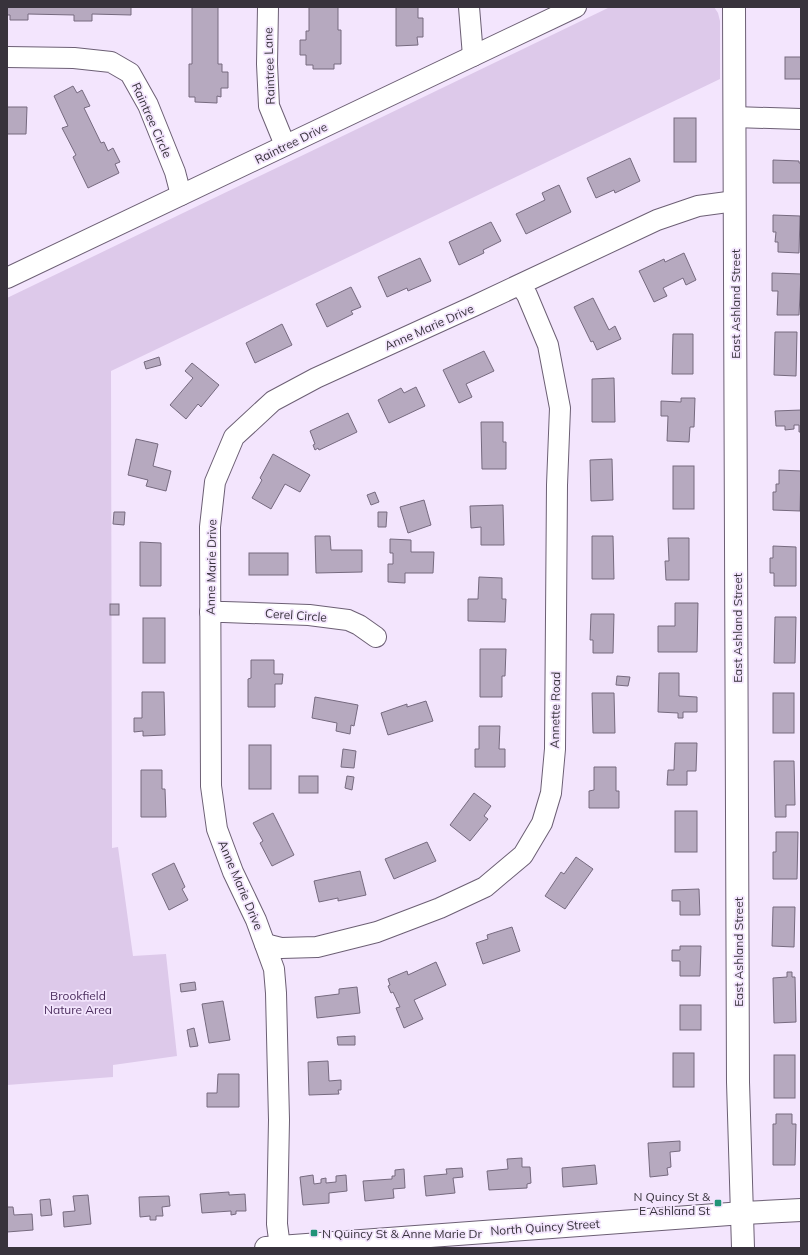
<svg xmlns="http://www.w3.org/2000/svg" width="808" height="1255" viewBox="0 0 808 1255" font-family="Mulish,sans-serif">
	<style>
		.green { fill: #ddc9ea }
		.building { fill: #b6a9bf; stroke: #766a7f }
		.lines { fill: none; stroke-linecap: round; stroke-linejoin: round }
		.street-casing { stroke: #6c5f74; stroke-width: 22 }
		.secondary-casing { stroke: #6c5f74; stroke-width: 24 }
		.street { stroke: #fff; stroke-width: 20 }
		.secondary { stroke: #fff; stroke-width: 22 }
		.poi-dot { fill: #229578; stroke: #f3e5fd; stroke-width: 1.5 }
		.labels { text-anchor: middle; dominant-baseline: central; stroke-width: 3.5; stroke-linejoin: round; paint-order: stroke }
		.street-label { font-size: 12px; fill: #38333c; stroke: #f3e5fd }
		.park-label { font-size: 12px; fill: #4c2e5e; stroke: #f3e5fd }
		.poi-label { font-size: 12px; fill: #38333c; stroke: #f3e5fd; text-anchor: end }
	</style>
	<rect width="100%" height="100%" fill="#f3e5fd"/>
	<!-- green -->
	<polygon class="green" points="610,7 714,7 718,13 720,21 720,79 111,371 112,848 118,847 133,956 166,954 177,1056 113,1065 113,1077 7,1085 7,298"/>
	<!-- building -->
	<g class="building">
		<polygon points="7,7 131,7 131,15 92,14 92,21 74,21 74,15 28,14 28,20 10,20 10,15 7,15"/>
		<polygon points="192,7 218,7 218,64 222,64 222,72 228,72 228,88 221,88 221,97 217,96 217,103 195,102 195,97 189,97 189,64 192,64"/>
		<polygon points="309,7 338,7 338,30 341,30 341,64 334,64 334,69 313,69 313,65 306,65 306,55 300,55 300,40 306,40 306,31 309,31"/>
		<polygon points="396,7 418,7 418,18 423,18 423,37 417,37 418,45 396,46"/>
		<rect x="785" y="57" width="16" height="22"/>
		<polygon points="73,86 77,93 82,90 90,106 84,108 101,143 104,142 108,151 113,148 120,162 115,164 119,173 88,188 73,157 76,155 62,128 68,126 54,96"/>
		<polygon points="7,107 27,107 26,134 7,134"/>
		<rect x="674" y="118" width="22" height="44"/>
		<polygon points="630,158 640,181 615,193 614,190 596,198 587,178"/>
		<polygon points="773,160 799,161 799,163 801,163 801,183 773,183"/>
		<polygon points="559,185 571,212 526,234 516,214 545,200 542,193"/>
		<polygon points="773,215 800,216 799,253 778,252 778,242 775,242 776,232 773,232"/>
		<polygon points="491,222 501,241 483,250 484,253 459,265 449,242"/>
		<polygon points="684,253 696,280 686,285 683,278 663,288 667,296 654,302 639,271 664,259 665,262"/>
		<polygon points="420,258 431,281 408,291 407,288 387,297 378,277"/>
		<polygon points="772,273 801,274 799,315 777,315 778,291 772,291"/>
		<polygon points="351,287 361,307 351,311 353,314 327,327 316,304"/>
		<polygon points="593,298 609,330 615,326 621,339 597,350 593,341 591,342 574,307"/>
		<polygon points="282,324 292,345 255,363 246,343"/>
		<polygon points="775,332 797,332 796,376 774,375"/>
		<polygon points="673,334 693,334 693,374 672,374"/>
		<polygon points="484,351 494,371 466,384 472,397 459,403 443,370"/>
		<polygon points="159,357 161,365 146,369 144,362"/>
		<polygon points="192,363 219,385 201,407 198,404 186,419 170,405 193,378 185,371"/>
		<polygon points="614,378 615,422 592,422 592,379"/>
		<polygon points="416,387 425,406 389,423 378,400 401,388 404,393"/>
		<polygon points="681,398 695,398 694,427 690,427 689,442 667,441 668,416 661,416 661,401 681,402"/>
		<polygon points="801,410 801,432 799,432 799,425 794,425 794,429 785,430 785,426 776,426 775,411"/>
		<polygon points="348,413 357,432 319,450 318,448 315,450 313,445 315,444 310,431"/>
		<polygon points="481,422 503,422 503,442 506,442 506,469 482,469"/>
		<polygon points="136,439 158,444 153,466 171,471 166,491 146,486 148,480 128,475"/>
		<polygon points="273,454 310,475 300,492 285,484 271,509 252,498 262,480 260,478"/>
		<polygon points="612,459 613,500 591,501 590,460"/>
		<rect x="673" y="466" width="21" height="43"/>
		<polygon points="779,470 801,471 800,511 773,510 773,492 776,492 776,484 779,484"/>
		<polygon points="375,492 379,502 371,505 367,495"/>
		<polygon points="424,500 431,525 408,533 400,507"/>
		<polygon points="503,505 504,545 481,545 481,527 471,528 470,506"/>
		<polygon points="114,512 125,512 124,525 113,524"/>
		<polygon points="378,512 387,512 386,527 378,527"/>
		<polygon points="315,536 330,536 331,550 362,550 362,572 316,573"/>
		<polygon points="592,536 613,536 614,579 592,579"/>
		<polygon points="668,538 689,538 689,580 666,580 665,561 669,561"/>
		<polygon points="390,539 411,540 411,552 434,552 433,573 405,573 405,583 388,582 388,564 393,564 393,553 390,553"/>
		<polygon points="140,542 161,543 161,586 140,586"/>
		<polygon points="773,546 796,547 796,586 774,586 774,573 770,573 770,558 773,558"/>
		<rect x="249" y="553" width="39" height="22"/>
		<polygon points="479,577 502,578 502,599 506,599 505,622 468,621 468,599 478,599"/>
		<polygon points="675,603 698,603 697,652 658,652 658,626 675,626"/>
		<rect x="110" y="604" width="9" height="11"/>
		<polygon points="591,614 614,614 613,653 593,653 593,640 590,640"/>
		<polygon points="775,617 796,617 795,663 774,663"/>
		<rect x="143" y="618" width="22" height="45"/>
		<polygon points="480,649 506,649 505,676 502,676 502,697 480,697"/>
		<polygon points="251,660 274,660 274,674 283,674 282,684 275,684 275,707 248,707 248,679 251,678"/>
		<polygon points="659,673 679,673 679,696 697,697 697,712 683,712 683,718 678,718 678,713 658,712"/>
		<polygon points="617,676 630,677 628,686 616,685"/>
		<polygon points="142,692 164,692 165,735 143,736 143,731 134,732 134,718 142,718"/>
		<polygon points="592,693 614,693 615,733 593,733"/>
		<rect x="773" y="693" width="21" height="40"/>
		<polygon points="315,697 358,705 354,726 351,725 350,734 336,731 337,723 312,718"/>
		<polygon points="426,701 433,721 388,735 381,713 407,704 407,707"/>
		<polygon points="479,726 500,726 499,749 505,749 505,767 475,767 475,749 479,749"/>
		<polygon points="675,743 697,743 696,771 687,771 687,785 667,785 668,770 674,770"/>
		<rect x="249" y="745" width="22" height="44"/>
		<polygon points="343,749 356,751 354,768 341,767"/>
		<polygon points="774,761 794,761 795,805 786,805 786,817 775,817"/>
		<polygon points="594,767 616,767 616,791 619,791 619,808 589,808 589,791 594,790"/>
		<polygon points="141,770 162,770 162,789 165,789 166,817 141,817"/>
		<rect x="299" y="776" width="19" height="17"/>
		<polygon points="347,776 354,777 352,790 345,788"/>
		<polygon points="474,793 491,806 484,816 488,819 470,841 450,825"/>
		<rect x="675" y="811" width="22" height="41"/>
		<polygon points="273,813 294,855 272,866 260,843 263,841 253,823"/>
		<polygon points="776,832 798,832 797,879 773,879 773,852 776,852"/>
		<polygon points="427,842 436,861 394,879 385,859"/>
		<polygon points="576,857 593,869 565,909 545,896 561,872 564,874"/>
		<polygon points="174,863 185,887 182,889 188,900 169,910 152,874"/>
		<polygon points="360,871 366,895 338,901 338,898 319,902 314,881"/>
		<polygon points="699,889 700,915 680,915 680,901 672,901 672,890"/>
		<polygon points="773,907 795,907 794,947 772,946"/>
		<polygon points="512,927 520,951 483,964 476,943 488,939 487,935"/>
		<polygon points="680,946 701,946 700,976 680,976 680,961 672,961 672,950 680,950"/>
		<polygon points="436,962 446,985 414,1000 423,1019 404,1028 396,1008 400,1007 393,992 391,993 388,986 390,985 388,979 407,971 408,975"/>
		<polygon points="787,972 792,972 792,977 795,977 796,1022 774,1023 773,978 787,977"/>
		<polygon points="195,982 196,990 181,992 180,984"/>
		<polygon points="357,987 360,1013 317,1018 315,997 339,994 339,989"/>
		<polygon points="223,1001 230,1040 209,1043 202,1004"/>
		<rect x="680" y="1005" width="21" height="25"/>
		<polygon points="194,1028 198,1046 190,1047 187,1030"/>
		<polygon points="355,1036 355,1045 338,1045 337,1037"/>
		<rect x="673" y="1053" width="21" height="34"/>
		<rect x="774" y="1055" width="21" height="43"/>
		<polygon points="328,1061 329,1081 341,1080 341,1090 338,1090 339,1094 309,1095 308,1062"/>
		<polygon points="218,1074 239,1074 239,1107 207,1107 207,1093 217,1093"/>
		<polygon points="776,1114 792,1114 792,1124 796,1124 795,1165 773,1165 773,1124 776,1124"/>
		<polygon points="680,1141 680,1151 670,1152 671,1167 667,1168 668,1175 650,1177 648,1143"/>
		<polygon points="522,1158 522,1167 530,1167 531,1183 527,1184 527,1188 489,1190 487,1171 508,1169 507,1159"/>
		<polygon points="595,1165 597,1184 563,1187 562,1168"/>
		<polygon points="462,1168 463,1177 453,1178 455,1193 426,1196 424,1176 447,1174 446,1169"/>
		<polygon points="404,1169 405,1188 393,1189 394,1198 365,1201 363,1181 392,1179 392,1176 395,1176 395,1170"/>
		<polygon points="313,1175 314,1184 321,1183 321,1179 326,1178 326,1183 336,1182 336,1176 346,1175 347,1191 329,1193 329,1203 303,1205 300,1177"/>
		<polygon points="229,1192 229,1195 245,1194 246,1211 236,1211 236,1214 231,1215 231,1211 202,1213 200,1194"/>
		<polygon points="88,1195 91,1224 64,1227 63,1212 75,1211 73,1196"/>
		<polygon points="169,1196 170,1206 162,1207 163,1216 156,1216 156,1220 150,1220 150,1216 140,1217 139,1197"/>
		<polygon points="50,1199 52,1215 41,1216 40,1200"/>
		<polygon points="7,1207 13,1207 14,1215 32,1214 33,1230 7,1232"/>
	</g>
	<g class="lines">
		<!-- street casing -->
		<g class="street-casing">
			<g id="street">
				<polyline points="268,7 267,64 269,106 285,145"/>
				<polyline points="469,7 473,56"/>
				<polyline points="7,57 74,58 111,62 130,73 148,105 175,172 181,195"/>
				<polyline points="734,117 801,119"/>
				<polyline points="7,278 576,7"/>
				<polyline points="210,612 224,612 309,615 348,620 359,625 376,637"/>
				<polyline points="265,944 281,948 317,947 377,932 440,908 485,887 523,855 542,823 551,793 555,749 557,485 560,408 548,345 527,295 520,285"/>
				<polyline points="280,1247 277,1224 279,1120 276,993 274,969 256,920 233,872 217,829 211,786 210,527 215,482 234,437 273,401 316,378 474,306 657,220 698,206 735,201"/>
			</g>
		</g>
		<!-- secondary casing -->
		<g class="secondary-casing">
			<g id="secondary">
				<polyline points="734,7 738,1082 743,1248"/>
				<polyline points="266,1248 743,1213 801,1210"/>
			</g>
		</g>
		<!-- street -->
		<use href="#street" class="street"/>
		<!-- secondary -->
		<use href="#secondary" class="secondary"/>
	</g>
	<!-- markers -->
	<g class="poi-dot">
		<rect x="714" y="1199" width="8" height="8" rx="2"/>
		<rect x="310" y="1229" width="8" height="8" rx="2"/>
	</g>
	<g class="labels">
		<!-- street labels -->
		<g class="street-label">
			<text transform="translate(269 66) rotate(-92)">Raintree Lane</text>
			<text transform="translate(152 120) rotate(66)">Raintree Circle</text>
			<text transform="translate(291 143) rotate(-26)">Raintree Drive</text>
			<text transform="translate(735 304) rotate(-90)">East Ashland Street</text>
			<text transform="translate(429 327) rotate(-24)">Anne Marie Drive</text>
			<text transform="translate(211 567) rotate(-89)">Anne Marie Drive</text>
			<text transform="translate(296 615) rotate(4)">Cerel Circle</text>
			<text transform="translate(737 628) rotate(-90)">East Ashland Street</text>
			<text transform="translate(555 710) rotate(-89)">Annette Road</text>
			<text transform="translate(241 885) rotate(67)">Anne Marie Drive</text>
			<text transform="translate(738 952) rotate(-90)">East Ashland Street</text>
			<text transform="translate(545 1227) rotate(-4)">North Quincy Street</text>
		</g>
		<!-- park labels -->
		<g class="park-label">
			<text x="78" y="995">Brookfield<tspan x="78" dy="14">Nature Area</tspan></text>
		</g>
		<!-- poi labels -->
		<g class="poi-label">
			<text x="710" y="1196">N Quincy St &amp;<tspan x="710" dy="14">E Ashland St</tspan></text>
			<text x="322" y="1233" text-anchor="start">N Quincy St &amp; Anne Marie Dr</text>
		</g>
	</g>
	<!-- border -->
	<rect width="808" height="1255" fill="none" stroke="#38333c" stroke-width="16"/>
</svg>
